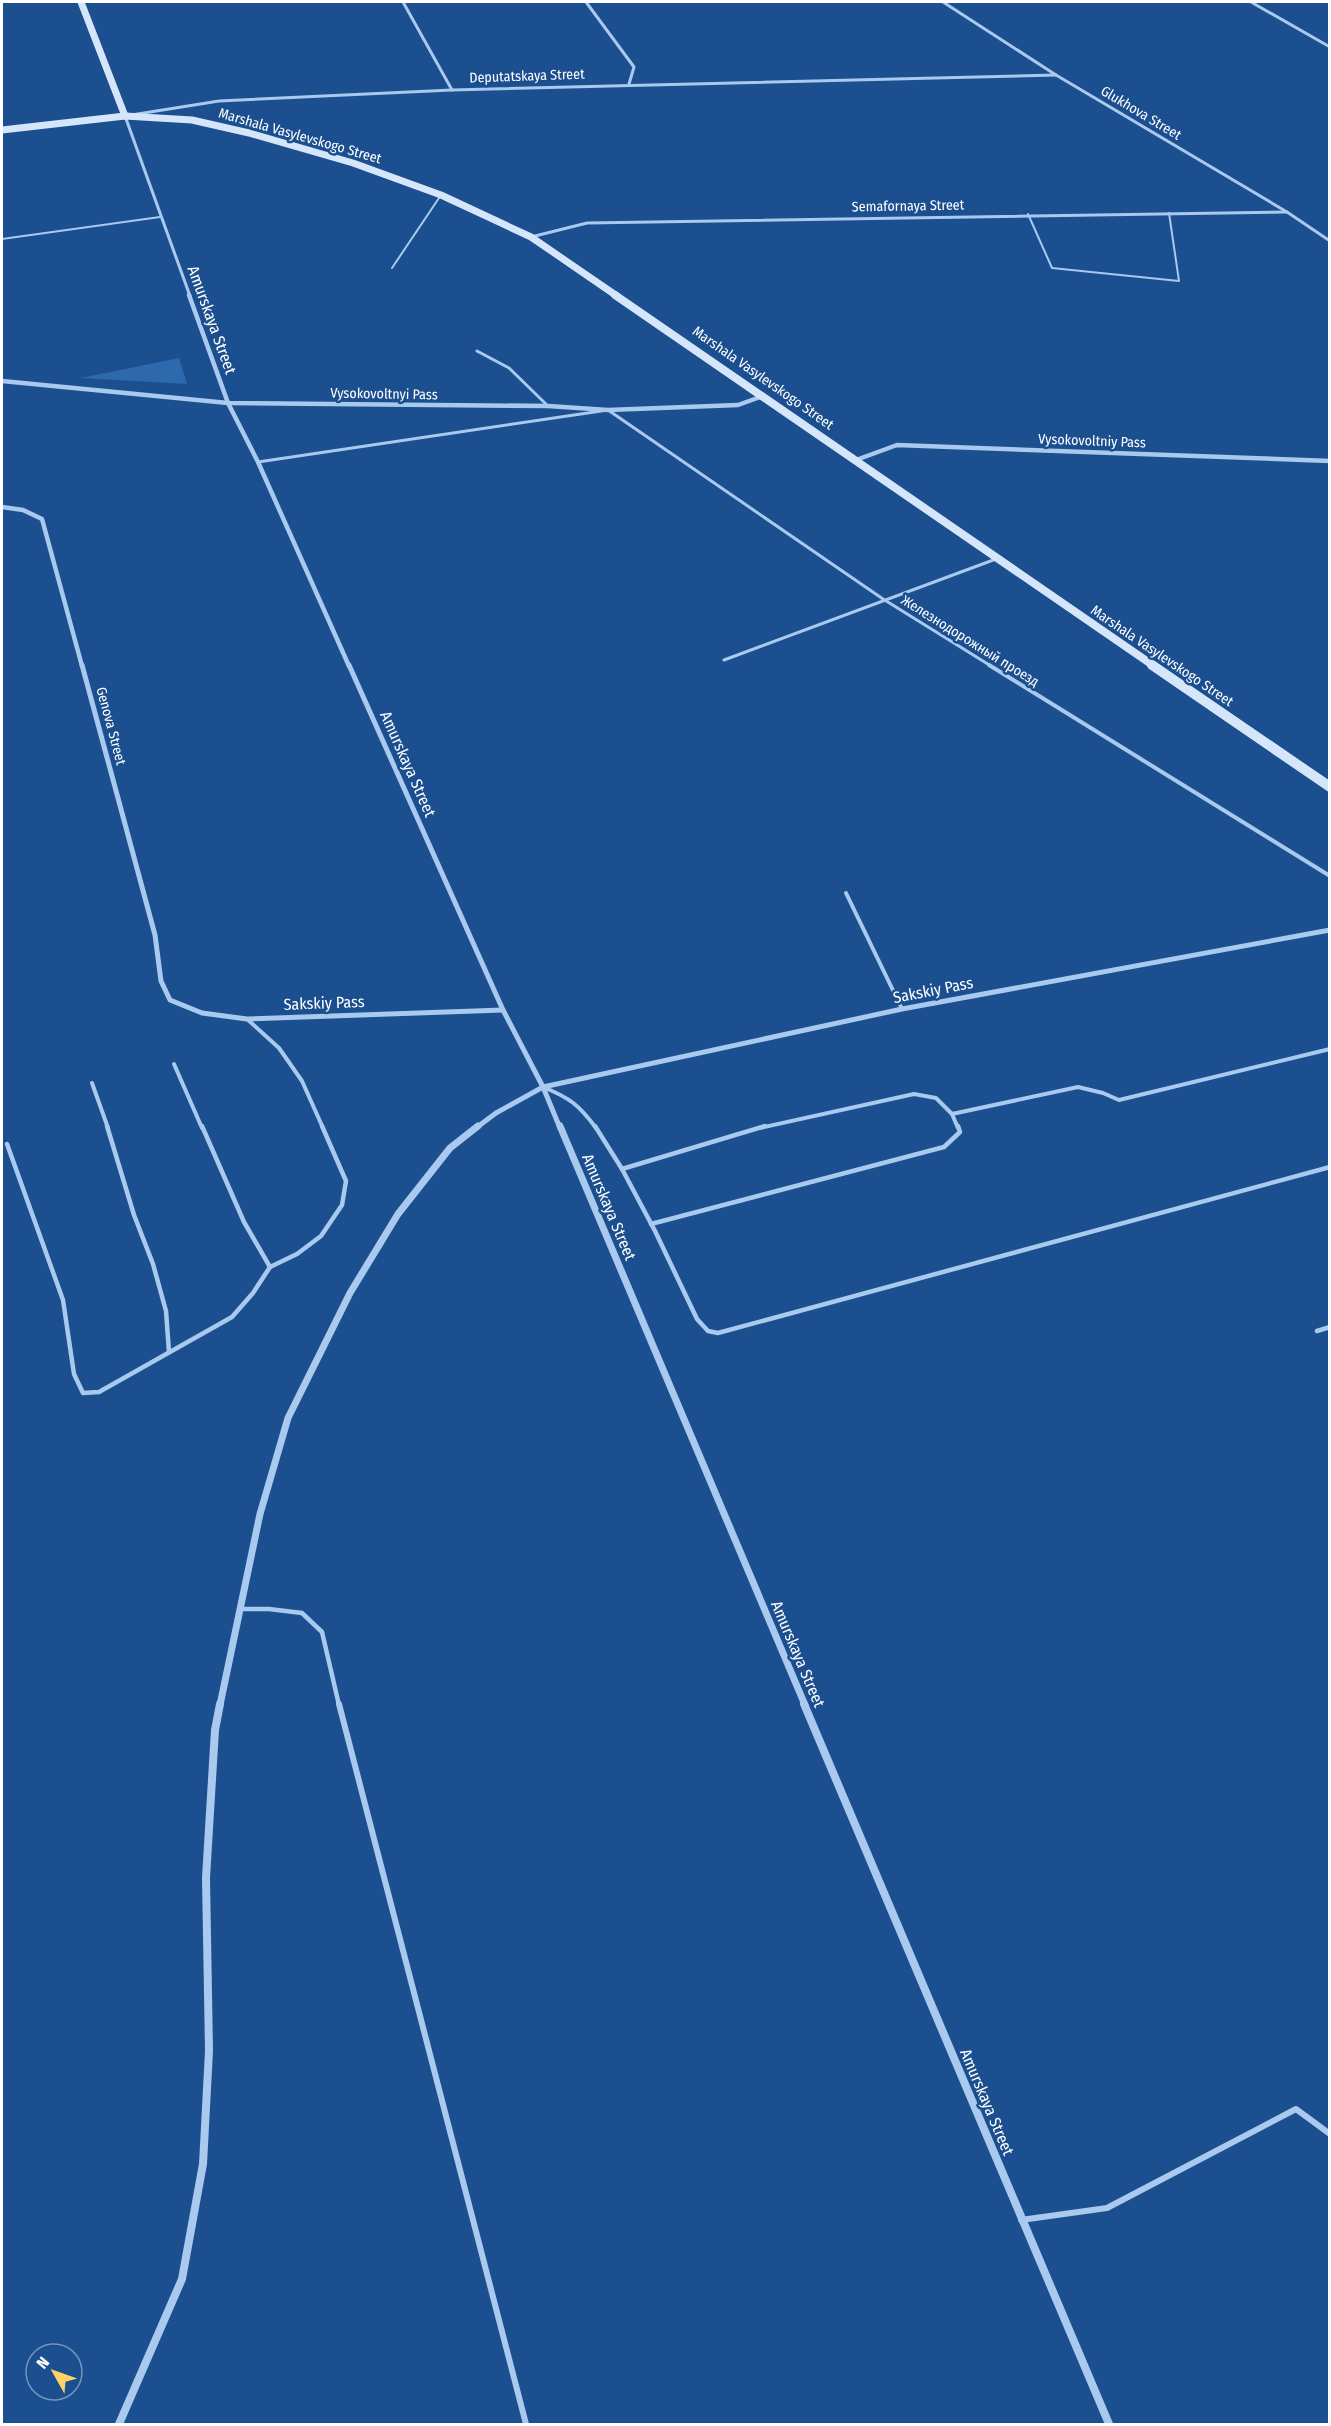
<svg xmlns="http://www.w3.org/2000/svg" width="1331" height="2426" viewBox="0 0 1331 2426" font-family="'Fira Sans Condensed',sans-serif">
	<style>
		.green { fill: #2e69ad }
		.lines { fill: none; stroke-linecap: round; stroke-linejoin: round }
		.lane-far4 { stroke: #a9c9ee; stroke-width: 2 }
		.lane-far3 { stroke: #a9c9ee; stroke-width: 3 }
		.lane-far2 { stroke: #a9c9ee; stroke-width: 4 }
		.lane-far1 { stroke: #a9c9ee; stroke-width: 4.5 }
		.lane { stroke: #a9c9ee; stroke-width: 6 }
		.street-far4 { stroke: #a9c9ee; stroke-width: 3 }
		.street-far3 { stroke: #a9c9ee; stroke-width: 4.5 }
		.street-far2 { stroke: #a9c9ee; stroke-width: 5 }
		.street-far1 { stroke: #a9c9ee; stroke-width: 7 }
		.street { stroke: #a9c9ee; stroke-width: 8 }
		.secondary-far2 { stroke: #d6e6fa; stroke-width: 7 }
		.secondary-far1 { stroke: #d6e6fa; stroke-width: 8 }
		.secondary { stroke: #d6e6fa; stroke-width: 10 }
		.labels { text-anchor: middle; dominant-baseline: central; stroke-width: 5; stroke-linejoin: round; paint-order: stroke }
		.far-street-label { font-size: 14px; fill: #fff; stroke: #1b4f8f }
		.street-label { font-size: 16px; fill: #fff; stroke: #1b4f8f }
	</style>
	<rect width="100%" height="100%" fill="#1b4f8f"/>
	<!-- green -->
	<polygon class="green" points="179,358 187,384 81,378"/>
	<g class="lines">
		<!-- lane-far4 -->
		<g class="lane-far4">
			<polyline points="1028,214 1052,268 1179,281 1169,213"/>
			<polyline points="2,239 160,217"/>
			<polyline points="392,268 441,195"/>
		</g>
		<!-- lane-far3 -->
		<g class="lane-far3">
			<polyline points="477,351 509,368 548,406"/>
			<polyline points="258,462 608,410 883,599 991,666"/>
			<polyline points="724,660 996,559"/>
		</g>
		<!-- lane-far2 -->
		<g class="lane-far2">
			<polyline points="989,665 1330,876"/>
			<polyline points="846,893 902,1009"/>
			<polyline points="247,1019 279,1048 302,1081 323,1128"/>
			<polyline points="174,1064 202,1128"/>
			<polyline points="92,1083 108,1128"/>
			<path d="M 543,1087 C 570,1098 579,1105 596,1128"/>
			<polyline points="952,1114 958,1128"/>
			<polyline points="760,1128 914,1094 936,1098 952,1114 1078,1087 1103,1093 1119,1100 1330,1049"/>
		</g>
		<!-- lane-far1 -->
		<g class="lane-far1">
			<polyline points="107,1126 134,1215 153,1264 166,1311 169,1352"/>
			<polyline points="202,1126 244,1222 270,1267"/>
			<polyline points="595,1126 622,1169 655,1231 697,1319 708,1331 718,1333 1330,1167"/>
			<polyline points="7,1144 63,1300 74,1374 83,1393 99,1392 232,1317 253,1293 270,1267 297,1254 321,1236 342,1205 346,1181 322,1126"/>
			<polyline points="622,1169 765,1126"/>
			<polyline points="651,1224 944,1147 960,1132 958,1126"/>
			<polyline points="1317,1331 1330,1327"/>
			<polyline points="239,1609 269,1609 302,1613 322,1632 339,1705"/>
		</g>
		<!-- lane -->
		<g class="lane">
			<polyline points="339,1704 526,2424"/>
			<polyline points="1021,2220 1107,2208 1296,2109 1330,2134"/>
		</g>
		<!-- street-far4 -->
		<g class="street-far4">
			<polyline points="403,2 452,90"/>
			<polyline points="586,2 634,67 629,84"/>
			<polyline points="943,2 1056,75 1287,212 1330,241"/>
			<polyline points="1251,2 1330,47"/>
			<polyline points="531,237 587,223 1287,212"/>
			<polyline points="190,296 125,116 219,101 452,90 1056,75"/>
		</g>
		<!-- street-far3 -->
		<g class="street-far3">
			<polyline points="189,295 228,403 258,462 349,666"/>
			<polyline points="2,381 228,403 548,406 608,410 738,405 763,396"/>
			<polyline points="856,460 897,445 1330,461"/>
			<polyline points="2,507 23,510 42,519 82,666"/>
		</g>
		<!-- street-far2 -->
		<g class="street-far2">
			<polyline points="82,665 155,935 161,981 170,1000 202,1013 247,1019 503,1010"/>
			<polyline points="349,665 503,1010 543,1087 560,1128"/>
			<polyline points="476,1128 496,1113 543,1087 902,1009 1330,930"/>
		</g>
		<!-- street-far1 -->
		<g class="street-far1">
			<polyline points="560,1126 805,1705"/>
			<polyline points="220,1705 260,1514 288,1418 350,1293 398,1214 450,1148 478,1126"/>
		</g>
		<!-- street -->
		<g class="street">
			<polyline points="804,1704 1109,2424"/>
			<polyline points="119,2424 182,2279 203,2164 209,2051 206,1878 215,1730 220,1704"/>
		</g>
		<!-- secondary-far2 -->
		<g class="secondary-far2">
			<polyline points="81,2 125,116"/>
			<polyline points="2,130 125,116 192,120 249,133 353,163 441,195 531,237 617,296"/>
		</g>
		<!-- secondary-far1 -->
		<polyline class="secondary-far1" points="615,295 1154,666"/>
		<!-- secondary -->
		<polyline class="secondary" points="1152,665 1330,787"/>
	</g>
	<g class="labels">
		<!-- far-street labels -->
		<g class="far-street-label">
			<text transform="translate(527 76) rotate(-2)">Deputatskaya Street</text>
			<text transform="translate(1141 113) rotate(31)">Glukhova Street</text>
			<text transform="translate(300 136) rotate(16)">Marshala Vasylevskogo Street</text>
			<text transform="translate(908 206) rotate(-1)">Semafornaya Street</text>
			<text transform="translate(763 378) rotate(35)">Marshala Vasylevskogo Street</text>
			<text transform="translate(384 394) rotate(1)">Vysokovoltnyi Pass</text>
			<text transform="translate(1092 441) rotate(2)">Vysokovoltniy Pass</text>
			<text transform="translate(970 641) rotate(32)">Железнодорожный проезд</text>
			<text transform="translate(1162 656) rotate(34)">Marshala Vasylevskogo Street</text>
			<text transform="translate(111 726) rotate(75)">Genova Street</text>
		</g>
		<!-- street labels -->
		<g class="street-label">
			<text transform="translate(212 320) rotate(70)">Amurskaya Street</text>
			<text transform="translate(408 764) rotate(66)">Amurskaya Street</text>
			<text transform="translate(933 990) rotate(-11)">Sakskiy Pass</text>
			<text transform="translate(324 1003) rotate(-2)">Sakskiy Pass</text>
			<text transform="translate(609 1207) rotate(67)">Amurskaya Street</text>
			<text transform="translate(798 1654) rotate(67)">Amurskaya Street</text>
			<text transform="translate(987 2102) rotate(67)">Amurskaya Street</text>
		</g>
	</g>
	<!-- border -->
	<rect width="1331" height="2426" fill="none" stroke="#ffffff" stroke-width="6"/>
	<!-- north arrow -->
	<g transform="translate(54 2372) rotate(310)"><circle r="28" fill="#1b4f8f" stroke="#7695bc" stroke-width="1.5"/>
	<path d="M0-4.5L10 22L0 15L-10 22Z" fill="#ffd166"/>
	<text y="-9" font-size="16" font-weight="bold" text-anchor="middle" fill="#ffffff">N</text>
	</g>
</svg>
